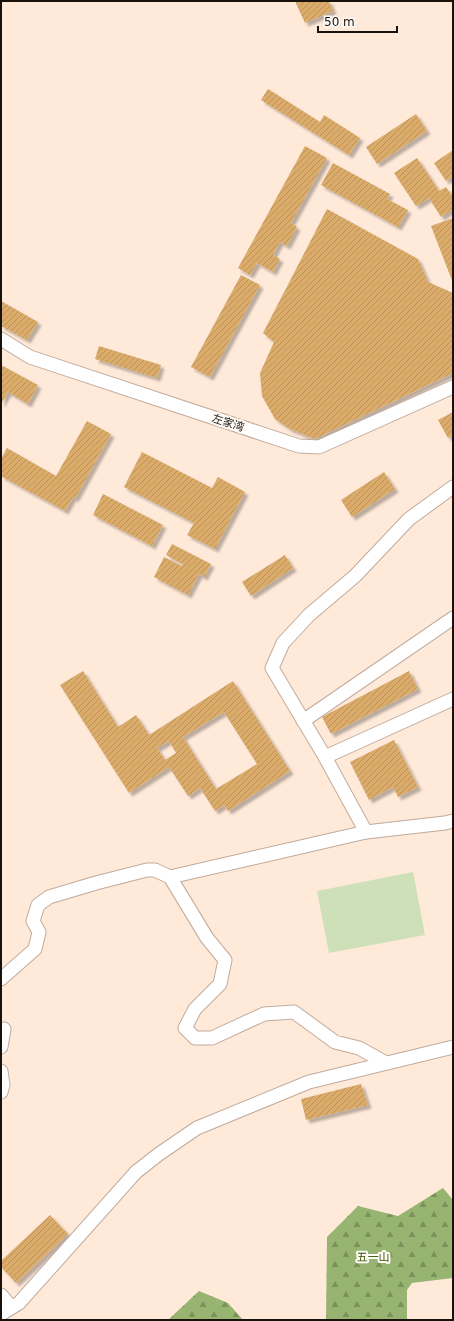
<svg xmlns="http://www.w3.org/2000/svg" width="454" height="1321" viewBox="0 0 454 1321" font-family="'DejaVu Sans','Noto Sans SC',sans-serif">
	<style>
		.green { fill: #cde0b7 }
		.forest { fill: url(#forest-firs) }
		.building { fill: url(#building-hatch); fill-rule: evenodd; filter: url(#shadow) }
		.lines { fill: none; stroke-linecap: round; stroke-linejoin: round }
		.minor-casing { stroke: #c0ab9c; stroke-width: 15 }
		.minor { stroke: #fff; stroke-width: 13 }
		.labels { text-anchor: middle; dominant-baseline: central; stroke-width: 4; stroke-linejoin: round; paint-order: stroke }
		.street-label { font-size: 11px; fill: #19120c; stroke: #fefaf6 }
		.park-label { font-size: 11px; fill: #344f00; stroke: #fefaf6 }
	</style>
	<defs>
		<pattern id="forest-firs" width="22" height="20" patternUnits="userSpaceOnUse"><rect width="22" height="20" fill="#97b571"/><path d="M5 1l3.5 6h-7zM16 11l3.5 6h-7z" fill="#7a925b"/></pattern>
		<pattern id="building-hatch" width="6" height="6" patternUnits="userSpaceOnUse"><rect width="6" height="6" fill="#dbab6b"/><path d="M-1 1l2-2M0 6l6-6M5 7l2-2" fill="none" stroke="#bb925c"/></pattern>
		<filter id="shadow"><feDropShadow dx="3.5" dy="3.5" stdDeviation="1" flood-color="#0004"/></filter>
	</defs>
	<rect width="100%" height="100%" fill="#ffe9d9"/>
	<!-- green -->
	<polygon class="green" points="413,872 425,935 329,953 317,891"/>
	<!-- forest -->
	<g class="forest">
		<polygon points="443,1188 453,1200 453,1278 412,1283 407,1290 407,1320 326,1320 327,1237 358,1206 398,1216"/>
		<polygon points="199,1291 228,1303 243,1320 168,1320"/>
	</g>
	<!-- building -->
	<g class="building">
		<polygon points="295,1 329,1 333,11 305,23"/>
		<polygon points="268,89 320,122 324,115 360,138 349,155 261,100"/>
		<polygon points="416,114 427,131 377,164 366,147"/>
		<polygon points="305,146 327,158 291,223 297,227 287,246 280,242 273,255 280,259 273,272 257,263 250,275 238,268"/>
		<polygon points="453,150 453,176 446,181 434,163"/>
		<polygon points="417,158 439,191 446,187 453,197 453,209 441,217 429,198 416,206 394,173"/>
		<polygon points="333,163 390,194 387,199 408,210 398,227 321,185"/>
		<polygon points="327,209 418,259 428,282 453,293 453,373 315,439 290,429 275,419 262,396 260,373 274,342 263,333"/>
		<polygon points="453,218 453,283 431,226"/>
		<polygon points="241,275 260,285 210,377 191,367"/>
		<polygon points="1,301 38,322 27,340 1,326"/>
		<polygon points="99,346 161,365 157,378 95,359"/>
		<polygon points="1,365 38,385 28,404 8,392 1,404"/>
		<polygon points="453,412 453,435 448,438 438,420"/>
		<polygon points="87,421 111,434 75,499 73,497 65,511 1,476 1,459 7,448 56,476"/>
		<polygon points="142,452 212,488 218,477 245,492 215,549 187,535 194,523 124,487"/>
		<polygon points="384,472 395,489 352,517 341,500"/>
		<polygon points="103,494 163,525 152,546 93,515"/>
		<polygon points="172,544 211,564 204,577 199,574 188,595 154,577 164,557 182,566 183,564 166,555"/>
		<polygon points="285,555 293,568 251,596 242,582"/>
		<path d="M 83,671 L 118,727 L 136,715 L 149,735 L 233,681 L 290,771 L 228,811 L 224,805 L 215,811 L 200,788 L 188,796 L 169,767 L 129,793 L 60,685 ZM 224,712 L 257,764 L 216,789 L 183,737 ZM 169,741 L 176,753 L 165,760 L 157,748 Z"/>
		<polygon points="409,671 418,689 331,734 322,717"/>
		<polygon points="394,740 418,787 398,797 393,787 369,800 350,762"/>
		<polygon points="361,1084 368,1105 306,1120 301,1099"/>
		<polygon points="50,1215 68,1234 16,1283 1,1267 1,1261"/>
	</g>
	<g class="lines">
		<!-- minor casing -->
		<g class="minor-casing">
			<g id="minor">
				<polyline points="1,339 30,357 299,446 319,447 453,387"/>
				<polyline points="303,721 453,618"/>
				<polyline points="325,757 453,699"/>
				<polyline points="366,832 325,757 272,668 283,643 309,615 355,576 409,519 453,487"/>
				<polyline points="170,877 366,832 445,823 453,821"/>
				<polyline points="1,979 35,949 39,932 33,921 38,905 49,897 96,883 147,870 155,870 170,877 207,938 225,960 220,984 195,1009 185,1028 195,1038 212,1038 264,1014 294,1012 335,1042 359,1048 386,1063"/>
				<polyline points="1,1047 4,1029"/>
				<polyline points="1,1071 3,1085 1,1092"/>
				<polyline points="1,1295 11,1307"/>
				<polyline points="1,1314 19,1303 136,1172 159,1154 197,1128 309,1082 453,1047"/>
			</g>
		</g>
		<!-- minor -->
		<use href="#minor" class="minor"/>
	</g>
	<g class="labels">
		<!-- street labels -->
		<g class="street-label">
			<text transform="translate(228 423) rotate(18)">左家湾</text>
		</g>
		<!-- park labels -->
		<g class="park-label">
			<text x="373" y="1257">五一山</text>
		</g>
	</g>
	<!-- border -->
	<rect width="454" height="1321" fill="none" stroke="#19120c" stroke-width="4"/>
	<!-- scale -->
	<path d="M318 26v6h79v-6" fill="none" stroke="#19120c" stroke-width="2"/>
	<text x="324" y="26" font-size="12" fill="#19120c" stroke="#fefaf6" stroke-width="3" paint-order="stroke">50 m</text>
</svg>
